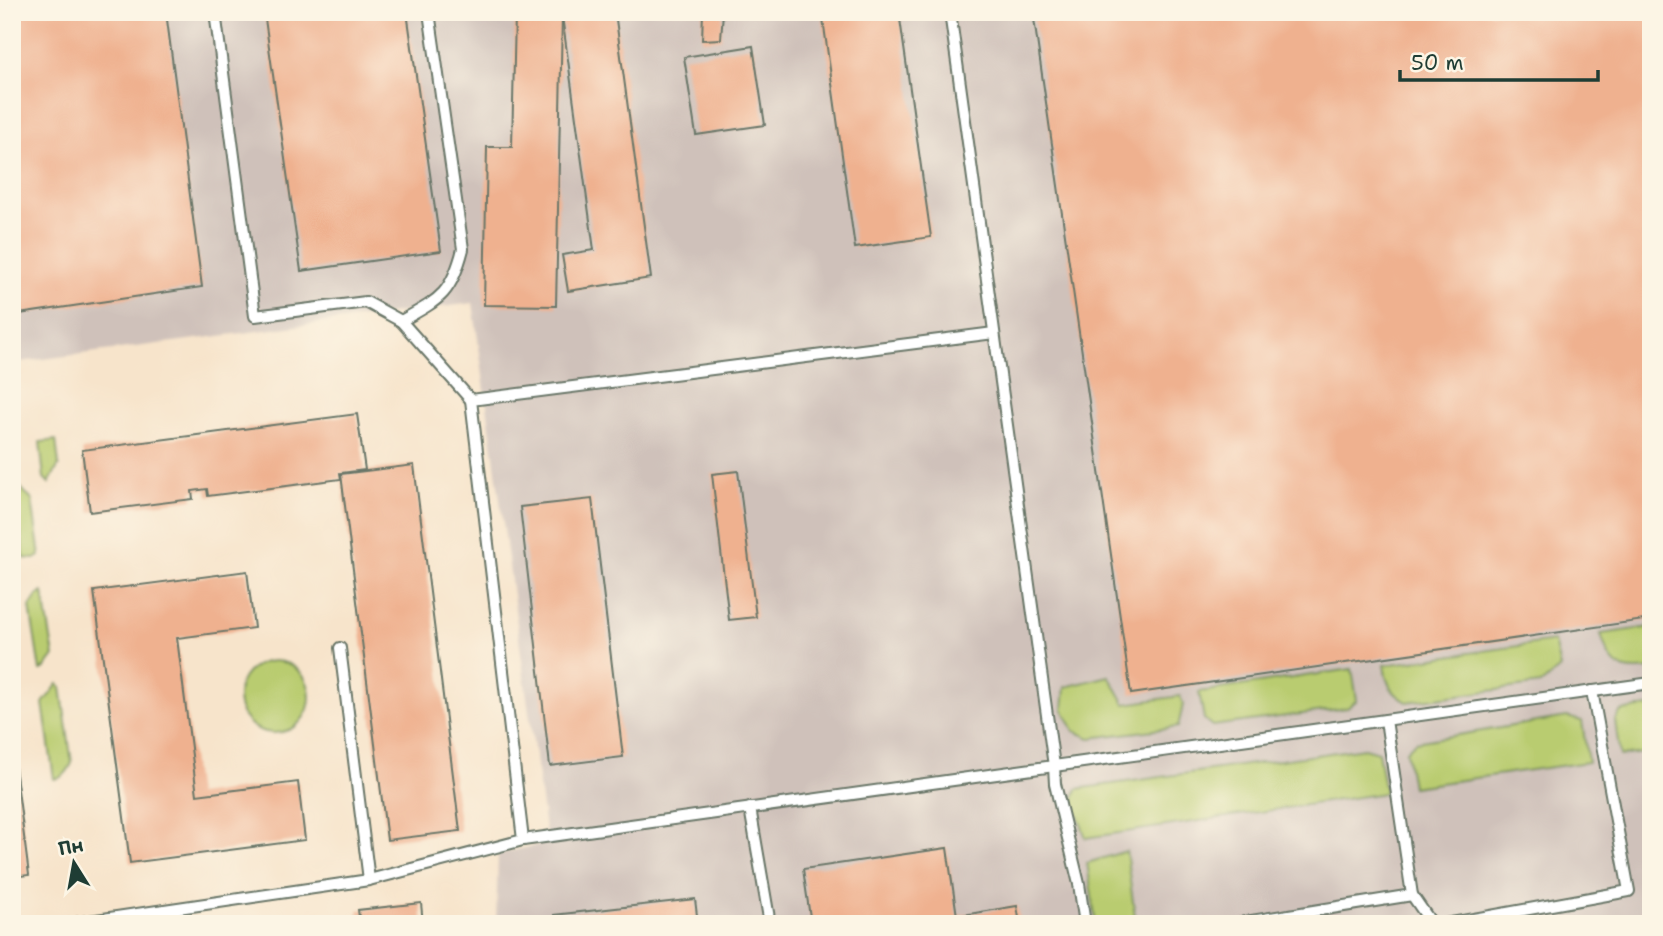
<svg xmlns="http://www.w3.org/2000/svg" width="1663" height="936" viewBox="0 0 1663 936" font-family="'Shantell Sans',sans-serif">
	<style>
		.industrial { fill: #cfc1ba }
		.green { fill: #b9cc70; stroke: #6c8452; stroke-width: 2 }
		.building { fill: #efb18f }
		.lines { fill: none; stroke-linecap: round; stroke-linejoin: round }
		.lane-casing { stroke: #6b7769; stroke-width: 14 }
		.lane { stroke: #fff; stroke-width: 10 }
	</style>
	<rect width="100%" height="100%" fill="#fcf5e5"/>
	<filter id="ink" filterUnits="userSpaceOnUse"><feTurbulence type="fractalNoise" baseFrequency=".0143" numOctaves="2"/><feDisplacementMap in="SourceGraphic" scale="14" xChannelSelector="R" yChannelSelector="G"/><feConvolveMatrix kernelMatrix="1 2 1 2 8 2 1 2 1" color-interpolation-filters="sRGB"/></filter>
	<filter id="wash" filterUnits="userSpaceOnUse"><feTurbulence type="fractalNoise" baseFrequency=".00686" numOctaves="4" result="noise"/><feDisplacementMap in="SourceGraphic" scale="28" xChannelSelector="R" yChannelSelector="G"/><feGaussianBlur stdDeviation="1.57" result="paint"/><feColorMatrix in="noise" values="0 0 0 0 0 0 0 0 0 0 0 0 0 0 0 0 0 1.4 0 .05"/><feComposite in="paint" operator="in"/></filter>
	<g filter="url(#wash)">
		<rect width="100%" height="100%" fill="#f7e4cb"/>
		<!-- industrial -->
		<polygon class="industrial" points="12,12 1651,12 1651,924 496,924 498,854 547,843 473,303 12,363"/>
		<!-- green -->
		<g class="green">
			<polygon points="56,440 59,465 49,483 44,478 40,442"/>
			<polygon points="20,487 32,500 40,556 35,559 24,558 15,494"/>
			<polygon points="43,592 54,656 45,668 40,671 30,607 37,596"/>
			<path d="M 1651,627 L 1651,669 C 1616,674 1610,664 1601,634 Z"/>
			<path d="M 1554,641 L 1560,668 L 1541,684 L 1407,702 C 1390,692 1387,684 1384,665 Z"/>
			<circle cx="274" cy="697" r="36"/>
			<polygon points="1352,669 1357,700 1347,708 1212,726 1204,719 1199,692"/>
			<polygon points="1109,676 1125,704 1180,696 1183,705 1178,727 1090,738 1074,731 1063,709 1065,687"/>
			<path d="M 58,684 L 61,687 L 72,763 C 68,771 64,778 54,779 L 43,703 Z"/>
			<polygon points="1651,706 1651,752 1620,756 1615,721 1621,711"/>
			<polygon points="1567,717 1582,721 1588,762 1412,787 1406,751 1415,742"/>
			<polygon points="1364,748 1378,752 1385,793 1086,838 1073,802 1077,789"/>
			<polygon points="1126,851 1136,924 1096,924 1087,863"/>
		</g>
		<g id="blocks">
			<!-- building -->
			<g class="building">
				<polygon points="12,12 166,12 202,287 12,315"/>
				<polygon points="264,12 407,12 441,251 301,271"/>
				<polygon points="587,12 615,12 651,278 568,291 562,255 594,250 562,16"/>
				<polygon points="703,12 723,12 721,39 702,40"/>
				<polygon points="822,12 899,12 931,237 855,248"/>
				<polygon points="1033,12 1651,12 1651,619 1131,694"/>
				<polygon points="515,15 562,16 556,306 484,305 487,147 512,147"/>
				<polygon points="753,46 765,125 696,135 684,57"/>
				<polygon points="357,414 365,470 340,473 341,479 208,496 207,489 192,491 193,499 90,512 82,450"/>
				<polygon points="414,465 460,831 387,840 341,474"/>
				<polygon points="738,471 756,617 729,620 712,474"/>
				<polygon points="592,499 623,757 550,766 520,507"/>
				<polygon points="247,571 254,628 177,638 197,795 298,782 305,840 130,863 94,591"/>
				<polygon points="14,759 29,875 12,877 12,760"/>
				<polygon points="947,848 957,916 1017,906 1020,924 811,924 803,869"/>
				<polygon points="695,899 698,924 555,924 554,915"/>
				<polygon points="421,903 423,924 360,924 358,910"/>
				<polygon points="351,917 351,924 310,924 310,922"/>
			</g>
		</g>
	</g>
	<g filter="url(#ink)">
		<use href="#blocks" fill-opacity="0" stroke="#6b7769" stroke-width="2"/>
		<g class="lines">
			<!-- lane casing -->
			<g class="lane-casing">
				<g id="lane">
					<polyline points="215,12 255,316 366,302 401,321 471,400"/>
					<polyline points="950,12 1054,766 1651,683"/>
					<path d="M 401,321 C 440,299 451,295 463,249 L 429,12"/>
					<polyline points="750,808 770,924"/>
					<polyline points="523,840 1054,766 1055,784 1079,884 1085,924"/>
					<polyline points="369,880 523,840 471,400 994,333"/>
					<polyline points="1412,895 1432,924"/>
					<polyline points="69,924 369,880 340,648"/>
					<polyline points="1233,924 1412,895 1386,720"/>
					<polyline points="1446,924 1629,891 1592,691"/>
				</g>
			</g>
			<!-- lane -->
			<use href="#lane" class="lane"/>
		</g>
	</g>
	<!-- margin -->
	<rect width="1663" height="936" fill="none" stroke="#fcf5e5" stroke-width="42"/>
	<!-- north arrow -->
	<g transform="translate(74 863) rotate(349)" stroke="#fcf5e5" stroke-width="5" paint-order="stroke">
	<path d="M0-5L12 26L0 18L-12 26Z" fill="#1f3d34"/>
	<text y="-10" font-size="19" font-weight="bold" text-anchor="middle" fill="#1f3d34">Пн</text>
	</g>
	<!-- scale -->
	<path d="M1400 70v10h198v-10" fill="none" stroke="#1f3d34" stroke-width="3.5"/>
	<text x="1411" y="70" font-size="21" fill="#1f3d34" stroke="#fcf5e5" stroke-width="5" paint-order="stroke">50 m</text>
</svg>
